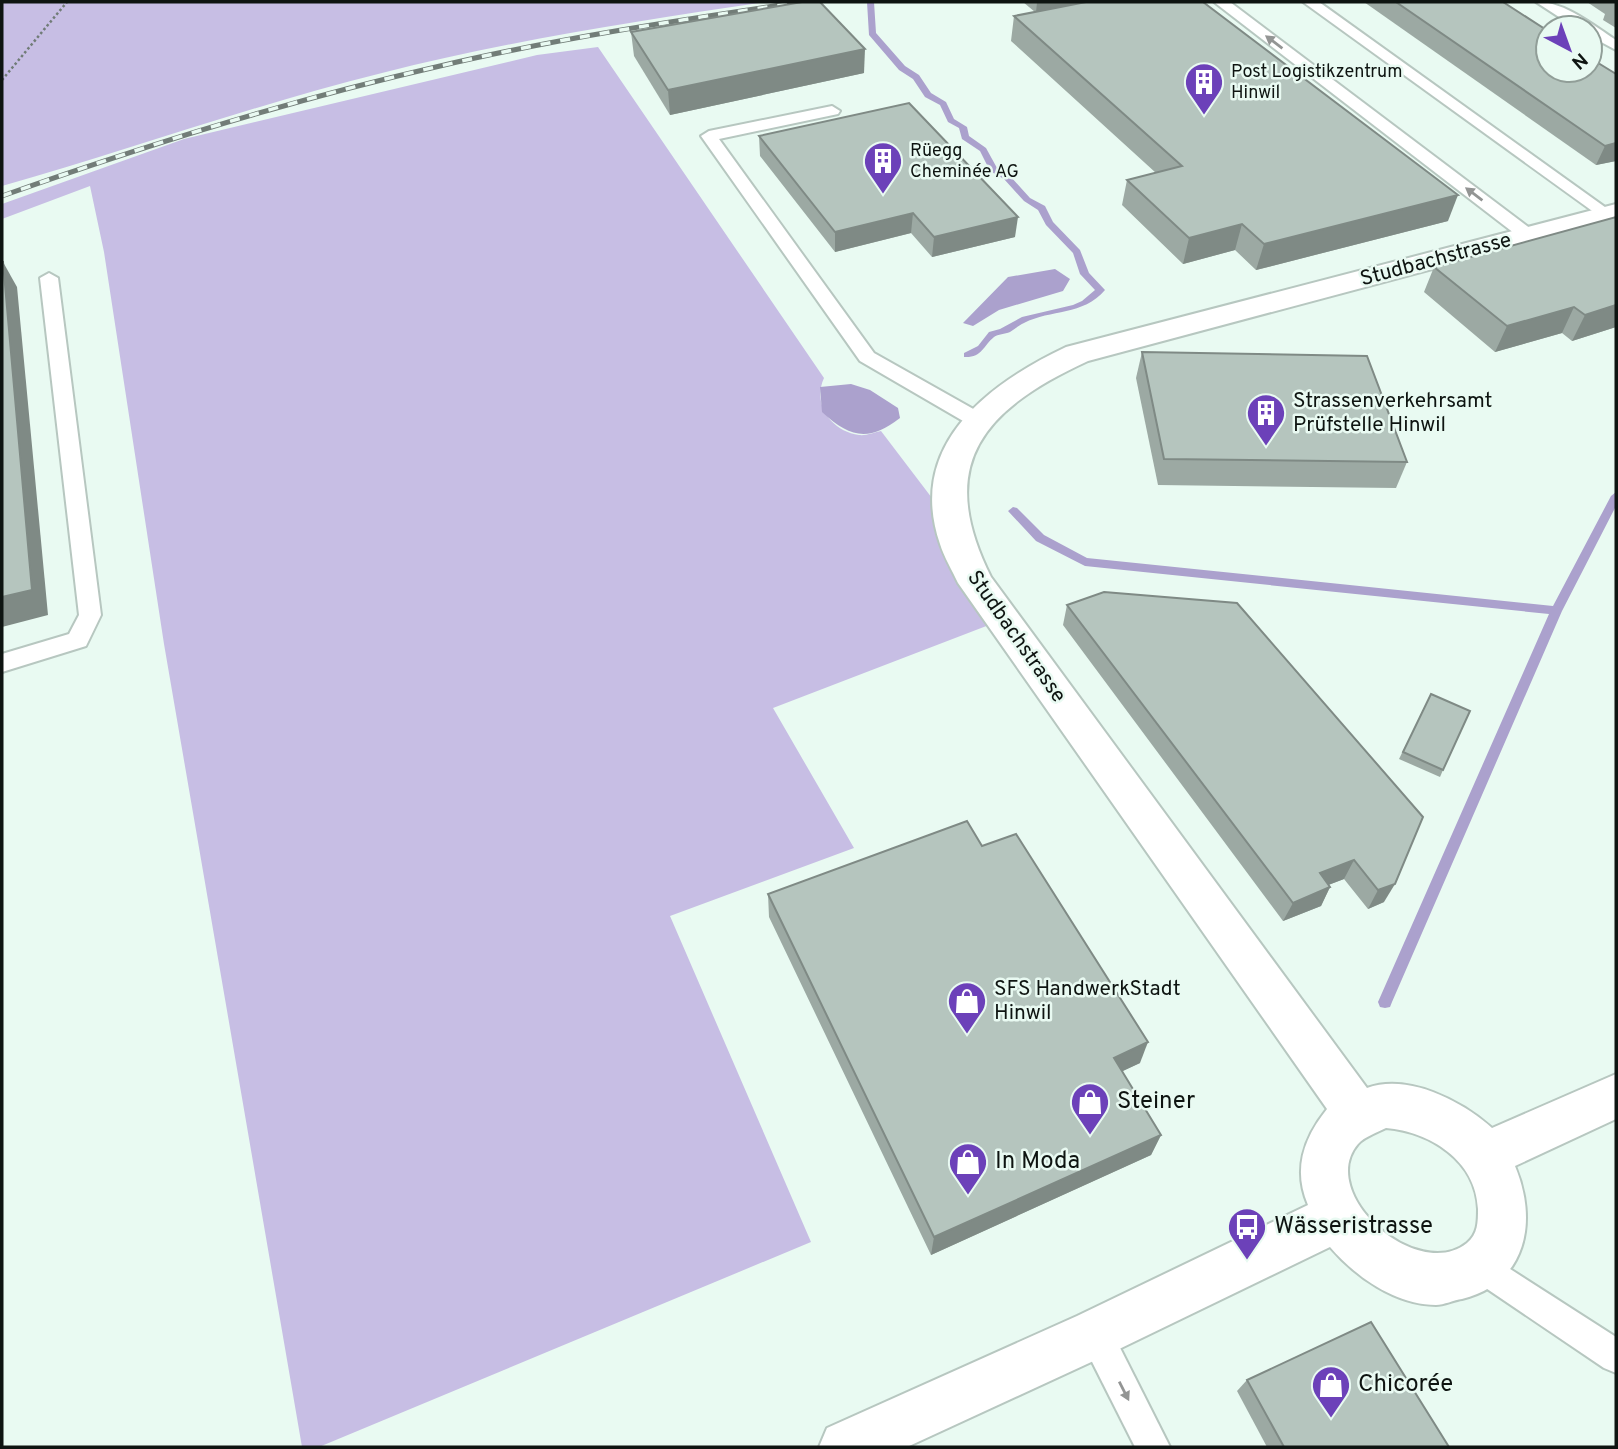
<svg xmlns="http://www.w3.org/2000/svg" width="1618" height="1449" viewBox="0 0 1618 1449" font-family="Overpass,sans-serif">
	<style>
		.green { fill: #c7bee4 }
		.water { fill: #aba1cd }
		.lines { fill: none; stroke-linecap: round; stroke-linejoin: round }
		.stream { fill: #aba1cd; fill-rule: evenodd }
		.lane-casing { stroke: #b7c7c0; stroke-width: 4 }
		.street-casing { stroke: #b7c7c0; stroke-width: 4 }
		.path { stroke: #717c77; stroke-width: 2.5; stroke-dasharray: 2.5 2.5; stroke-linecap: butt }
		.lane { fill: #fff; fill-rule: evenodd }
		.street { fill: #fff; fill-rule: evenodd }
		.rail-casing { stroke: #727d78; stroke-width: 5 }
		.rail { stroke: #e9faf2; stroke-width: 3.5; stroke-dasharray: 10; stroke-linecap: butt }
		.wall { fill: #9ca9a3 }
		.shaded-wall { fill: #7f8a85 }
		.building { fill: #b5c5be; stroke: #7f8a85; stroke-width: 2 }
		.oneway { fill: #939594 }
		.labels { text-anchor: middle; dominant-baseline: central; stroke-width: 5; stroke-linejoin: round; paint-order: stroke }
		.far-poi-label { font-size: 18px; fill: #0e1411; stroke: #e9faf2; text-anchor: start }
		.street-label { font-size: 21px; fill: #0e1411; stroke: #e9faf2 }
		.poi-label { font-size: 21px; fill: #0e1411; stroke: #e9faf2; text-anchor: start }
		.near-poi-label { font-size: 24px; fill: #0e1411; stroke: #e9faf2; text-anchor: start }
	</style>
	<rect width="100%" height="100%" fill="#e9faf2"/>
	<!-- green -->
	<g class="green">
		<path d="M 2,2 L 766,2 C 637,21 508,41 382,73 C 253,105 129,150 2,186 Z"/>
		<path d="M 598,47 L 824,378 C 812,404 831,431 859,435 C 866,436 875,432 881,431 L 951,523 L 1002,620 L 773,708 L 854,848 L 670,916 L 811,1242 L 319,1447 L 302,1447 L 164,644 L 104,252 L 90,186 L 2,219 L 2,204 L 184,139 L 537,55 Z"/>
	</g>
	<!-- water -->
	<g class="water">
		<polygon points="1055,269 1070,279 1063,291 999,310 973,326 963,323 1008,277"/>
		<path d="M 851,384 L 870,390 L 898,408 L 900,418 C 869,442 850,438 822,412 L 820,387 Z"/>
	</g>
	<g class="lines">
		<!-- stream -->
		<g class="stream">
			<path d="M 867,2 L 874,2 L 876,33 L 905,66 L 919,75 L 931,93 L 946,102 L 954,119 L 967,127 L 969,136 L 986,148 L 997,168 L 1010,176 L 1030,198 L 1045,206 L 1053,222 L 1080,250 L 1089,273 L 1105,290 C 1083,316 1051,309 1024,323 C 1019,325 1015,329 1010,332 C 1005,334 998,334 994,337 C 983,346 982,358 964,357 L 964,353 L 978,346 L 989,332 L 1000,329 L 1022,317 L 1073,305 L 1082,301 L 1095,290 L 1080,274 L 1073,253 L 1046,225 L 1038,210 L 1024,201 L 1004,179 L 990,171 L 980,151 L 962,139 L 959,128 L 948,122 L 940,105 L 925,97 L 913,79 L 899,70 L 869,35 Z"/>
			<polygon points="1616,492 1616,506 1562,611 1392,1002 1390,1007 1385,1008 1380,1007 1378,1002 1549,614 1085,566 1036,541 1008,511 1013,507 1017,508 1044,535 1087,558 1553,606 1611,496"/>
		</g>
		<!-- lane casing -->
		<g class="lane-casing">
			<g id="lane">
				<polygon points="1214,2 1230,2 1535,232 1538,236 1535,240 1523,240"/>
				<polygon points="1303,2 1319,2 1616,215 1608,219 1602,218"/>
				<path d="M 1536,2 C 1564,1 1593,25 1616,40 L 1616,50 L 1590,36 L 1590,28 L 1576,28 Z"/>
				<polygon points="832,106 840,111 838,114 719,139 874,353 984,415 987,420 984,425 970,425 860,361 701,136 709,131"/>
				<polygon points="49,273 58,278 101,615 86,646 2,672 2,654 69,634 79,615 40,278"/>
				<polygon points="1479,1249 1616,1337 1616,1373 1604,1368 1468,1276 1463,1265 1468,1254"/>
				<polygon points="1095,1317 1107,1322 1170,1447 1135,1447 1078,1334 1083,1322"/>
			</g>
		</g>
		<!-- street casing -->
		<g class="street-casing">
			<path id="street" d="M 1616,204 L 1616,220 L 1088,361 C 984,409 934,463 991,577 L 1367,1088 C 1408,1073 1462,1101 1492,1128 L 1616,1074 L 1616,1119 L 1515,1166 C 1538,1221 1527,1283 1462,1299 C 1454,1300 1444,1305 1436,1305 C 1395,1305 1355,1276 1330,1247 L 1113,1352 L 907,1447 L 819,1447 L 827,1428 L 1077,1316 L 1308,1205 C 1293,1170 1303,1139 1327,1109 L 958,583 C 952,570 944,557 940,544 C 906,445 988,384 1066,347 ZM 1386,1128 C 1430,1132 1476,1160 1478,1209 C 1478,1222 1478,1234 1467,1243 C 1417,1283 1316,1193 1358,1144 C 1364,1137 1378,1132 1386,1128 Z"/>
		</g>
		<!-- path -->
		<polyline class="path" points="2,80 67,2"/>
		<!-- lane -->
		<use href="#lane" class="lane"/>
		<!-- street -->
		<use href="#street" class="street"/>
		<!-- rail casing -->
		<g class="rail-casing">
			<path id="rail" d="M 2,196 C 146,145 291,100 440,66 C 559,38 680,20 801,2"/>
		</g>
		<!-- rail -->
		<use href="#rail" class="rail"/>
	</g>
	<!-- wall -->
	<g class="wall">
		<polygon points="1023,2 1203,2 1448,221 1256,270 1235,250 1183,264 1122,205 1127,180 1156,173 1011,41 1014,16 1035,12"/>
		<polygon points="1364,2 1503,2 1616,161 1596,165"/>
		<polygon points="1587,2 1616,2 1616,28 1603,20 1605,14"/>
		<polygon points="631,32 864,73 670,115 634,56"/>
		<polygon points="759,136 1015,237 932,257 911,233 835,252 760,156"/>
		<polygon points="1616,217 1616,327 1572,341 1562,333 1495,352 1424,292 1434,267"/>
		<polygon points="1142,352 1407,462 1396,488 1158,485 1136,378"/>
		<polygon points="1237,603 1384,902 1368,909 1344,879 1328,885 1330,887 1321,906 1283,921 1063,625 1067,605"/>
		<polygon points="1431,694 1443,770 1440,777 1399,759"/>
		<polygon points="982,846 1140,1063 1122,1071 1161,1135 1151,1155 931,1255 769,917 768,894"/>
		<polygon points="1247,1380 1449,1447 1267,1447 1237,1391"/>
	</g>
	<!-- shaded-wall -->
	<g class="shaded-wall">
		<polygon points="1037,2 1092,2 1036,13"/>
		<polygon points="865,49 864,73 670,115 668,90"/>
		<polygon points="1616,143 1616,161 1596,165 1605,146"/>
		<polygon points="1458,195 1448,221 1256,270 1264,244"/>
		<polygon points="913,213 911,233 835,252 835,232"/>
		<polygon points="1018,217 1015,237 932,257 934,237"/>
		<polygon points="1242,224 1235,250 1183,264 1189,238"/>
		<polygon points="3,262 17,287 48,615 2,627"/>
		<polygon points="1616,305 1616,327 1572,341 1585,315"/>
		<polygon points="1574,307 1562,333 1495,352 1507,326"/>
		<polygon points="1354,860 1344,879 1310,892 1320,873"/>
		<polygon points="1395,884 1384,902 1368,909 1378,890"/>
		<polygon points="1330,887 1321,906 1283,921 1293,903"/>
		<polygon points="1148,1042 1140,1063 1106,1079 1114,1058"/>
		<polygon points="1161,1135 1151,1155 931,1255 934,1237"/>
	</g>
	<!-- building -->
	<g class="building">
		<polygon points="802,2 820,2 865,49 668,90 631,32"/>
		<polygon points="1086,2 1203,2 1458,195 1264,244 1242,224 1189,238 1127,180 1182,166 1014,16"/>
		<polygon points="1396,2 1503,2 1548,31 1548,70 1590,70 1590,58 1616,74 1616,143 1605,146"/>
		<polygon points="909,103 1018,217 934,237 913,213 835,232 759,136"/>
		<polygon points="1616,217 1616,305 1585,315 1574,307 1507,326 1434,267"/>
		<polygon points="2,262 3,262 32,590 2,597"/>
		<polygon points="1142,352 1367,356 1407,462 1164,459"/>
		<polygon points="1104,592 1237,603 1423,817 1395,884 1378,890 1354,860 1320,873 1330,887 1293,903 1067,605"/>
		<polygon points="1431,694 1470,711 1443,770 1403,752"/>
		<polygon points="967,821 982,846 1016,834 1148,1042 1114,1058 1161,1135 934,1237 768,894"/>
		<polygon points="1371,1322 1449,1447 1284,1447 1247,1380"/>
	</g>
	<!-- one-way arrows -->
	<defs><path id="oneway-solid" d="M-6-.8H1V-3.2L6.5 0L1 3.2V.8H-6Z" transform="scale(1.75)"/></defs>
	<g class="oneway">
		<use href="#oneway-solid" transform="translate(1274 42) rotate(-143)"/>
		<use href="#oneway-solid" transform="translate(1474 194) rotate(-143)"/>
		<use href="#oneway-solid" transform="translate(1124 1391) rotate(63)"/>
	</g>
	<!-- icons -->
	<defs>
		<g id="building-pin" transform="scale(2.0125)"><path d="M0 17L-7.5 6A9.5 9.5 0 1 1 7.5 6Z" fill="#6c41b9" stroke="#e9faf2"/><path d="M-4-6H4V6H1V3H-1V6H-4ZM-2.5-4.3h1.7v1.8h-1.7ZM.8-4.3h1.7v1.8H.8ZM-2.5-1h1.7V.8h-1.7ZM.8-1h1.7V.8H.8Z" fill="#fff"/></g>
		<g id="shop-pin" transform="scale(2.0125)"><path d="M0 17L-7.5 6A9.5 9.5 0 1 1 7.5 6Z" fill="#6c41b9" stroke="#e9faf2"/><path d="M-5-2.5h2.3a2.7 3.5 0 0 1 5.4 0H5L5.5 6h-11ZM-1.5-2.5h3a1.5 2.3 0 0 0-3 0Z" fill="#fff"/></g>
		<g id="bus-pin" transform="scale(2.0125)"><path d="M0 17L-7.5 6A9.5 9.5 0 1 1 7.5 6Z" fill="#6c41b9" stroke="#e9faf2"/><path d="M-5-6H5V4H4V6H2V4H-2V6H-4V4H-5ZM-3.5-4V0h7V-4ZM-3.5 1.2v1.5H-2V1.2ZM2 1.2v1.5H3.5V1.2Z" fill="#fff"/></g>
	</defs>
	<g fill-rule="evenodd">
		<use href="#building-pin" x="1204" y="82"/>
		<use href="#building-pin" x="883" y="161"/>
		<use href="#building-pin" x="1266" y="413"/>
		<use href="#shop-pin" x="967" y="1001"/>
		<use href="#shop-pin" x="1090" y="1102"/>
		<use href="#shop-pin" x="968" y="1162"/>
		<use href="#bus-pin" x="1247" y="1227"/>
		<use href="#shop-pin" x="1331" y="1385"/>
	</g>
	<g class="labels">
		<!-- far-poi labels -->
		<g class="far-poi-label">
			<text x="1231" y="72">Post Logistikzentrum<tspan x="1231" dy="21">Hinwil</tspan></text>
			<text x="910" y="151">Rüegg<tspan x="910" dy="21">Cheminée AG</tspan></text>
		</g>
		<!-- street labels -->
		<g class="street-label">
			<text transform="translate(1436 260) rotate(-15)">Studbachstrasse</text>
			<text transform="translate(1016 637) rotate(55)">Studbachstrasse</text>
		</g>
		<!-- poi labels -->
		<g class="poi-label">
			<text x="1293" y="401">Strassenverkehrsamt<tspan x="1293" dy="24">Prüfstelle Hinwil</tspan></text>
			<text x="994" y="989">SFS HandwerkStadt<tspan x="994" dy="24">Hinwil</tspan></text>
		</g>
		<!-- near-poi labels -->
		<g class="near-poi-label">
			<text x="1117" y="1102">Steiner</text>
			<text x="995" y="1162">In Moda</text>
			<text x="1274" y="1227">Wässeristrasse</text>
			<text x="1358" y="1385">Chicorée</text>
		</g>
	</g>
	<!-- border -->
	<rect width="1618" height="1449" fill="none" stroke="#0e1411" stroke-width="7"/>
	<!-- north arrow -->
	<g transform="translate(1569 49) rotate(139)"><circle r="33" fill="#e9faf2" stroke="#919e98" stroke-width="2"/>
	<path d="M0-5L12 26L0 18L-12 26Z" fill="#6c41b9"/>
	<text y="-10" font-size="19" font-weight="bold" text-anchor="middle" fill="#0e1411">N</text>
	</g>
</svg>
